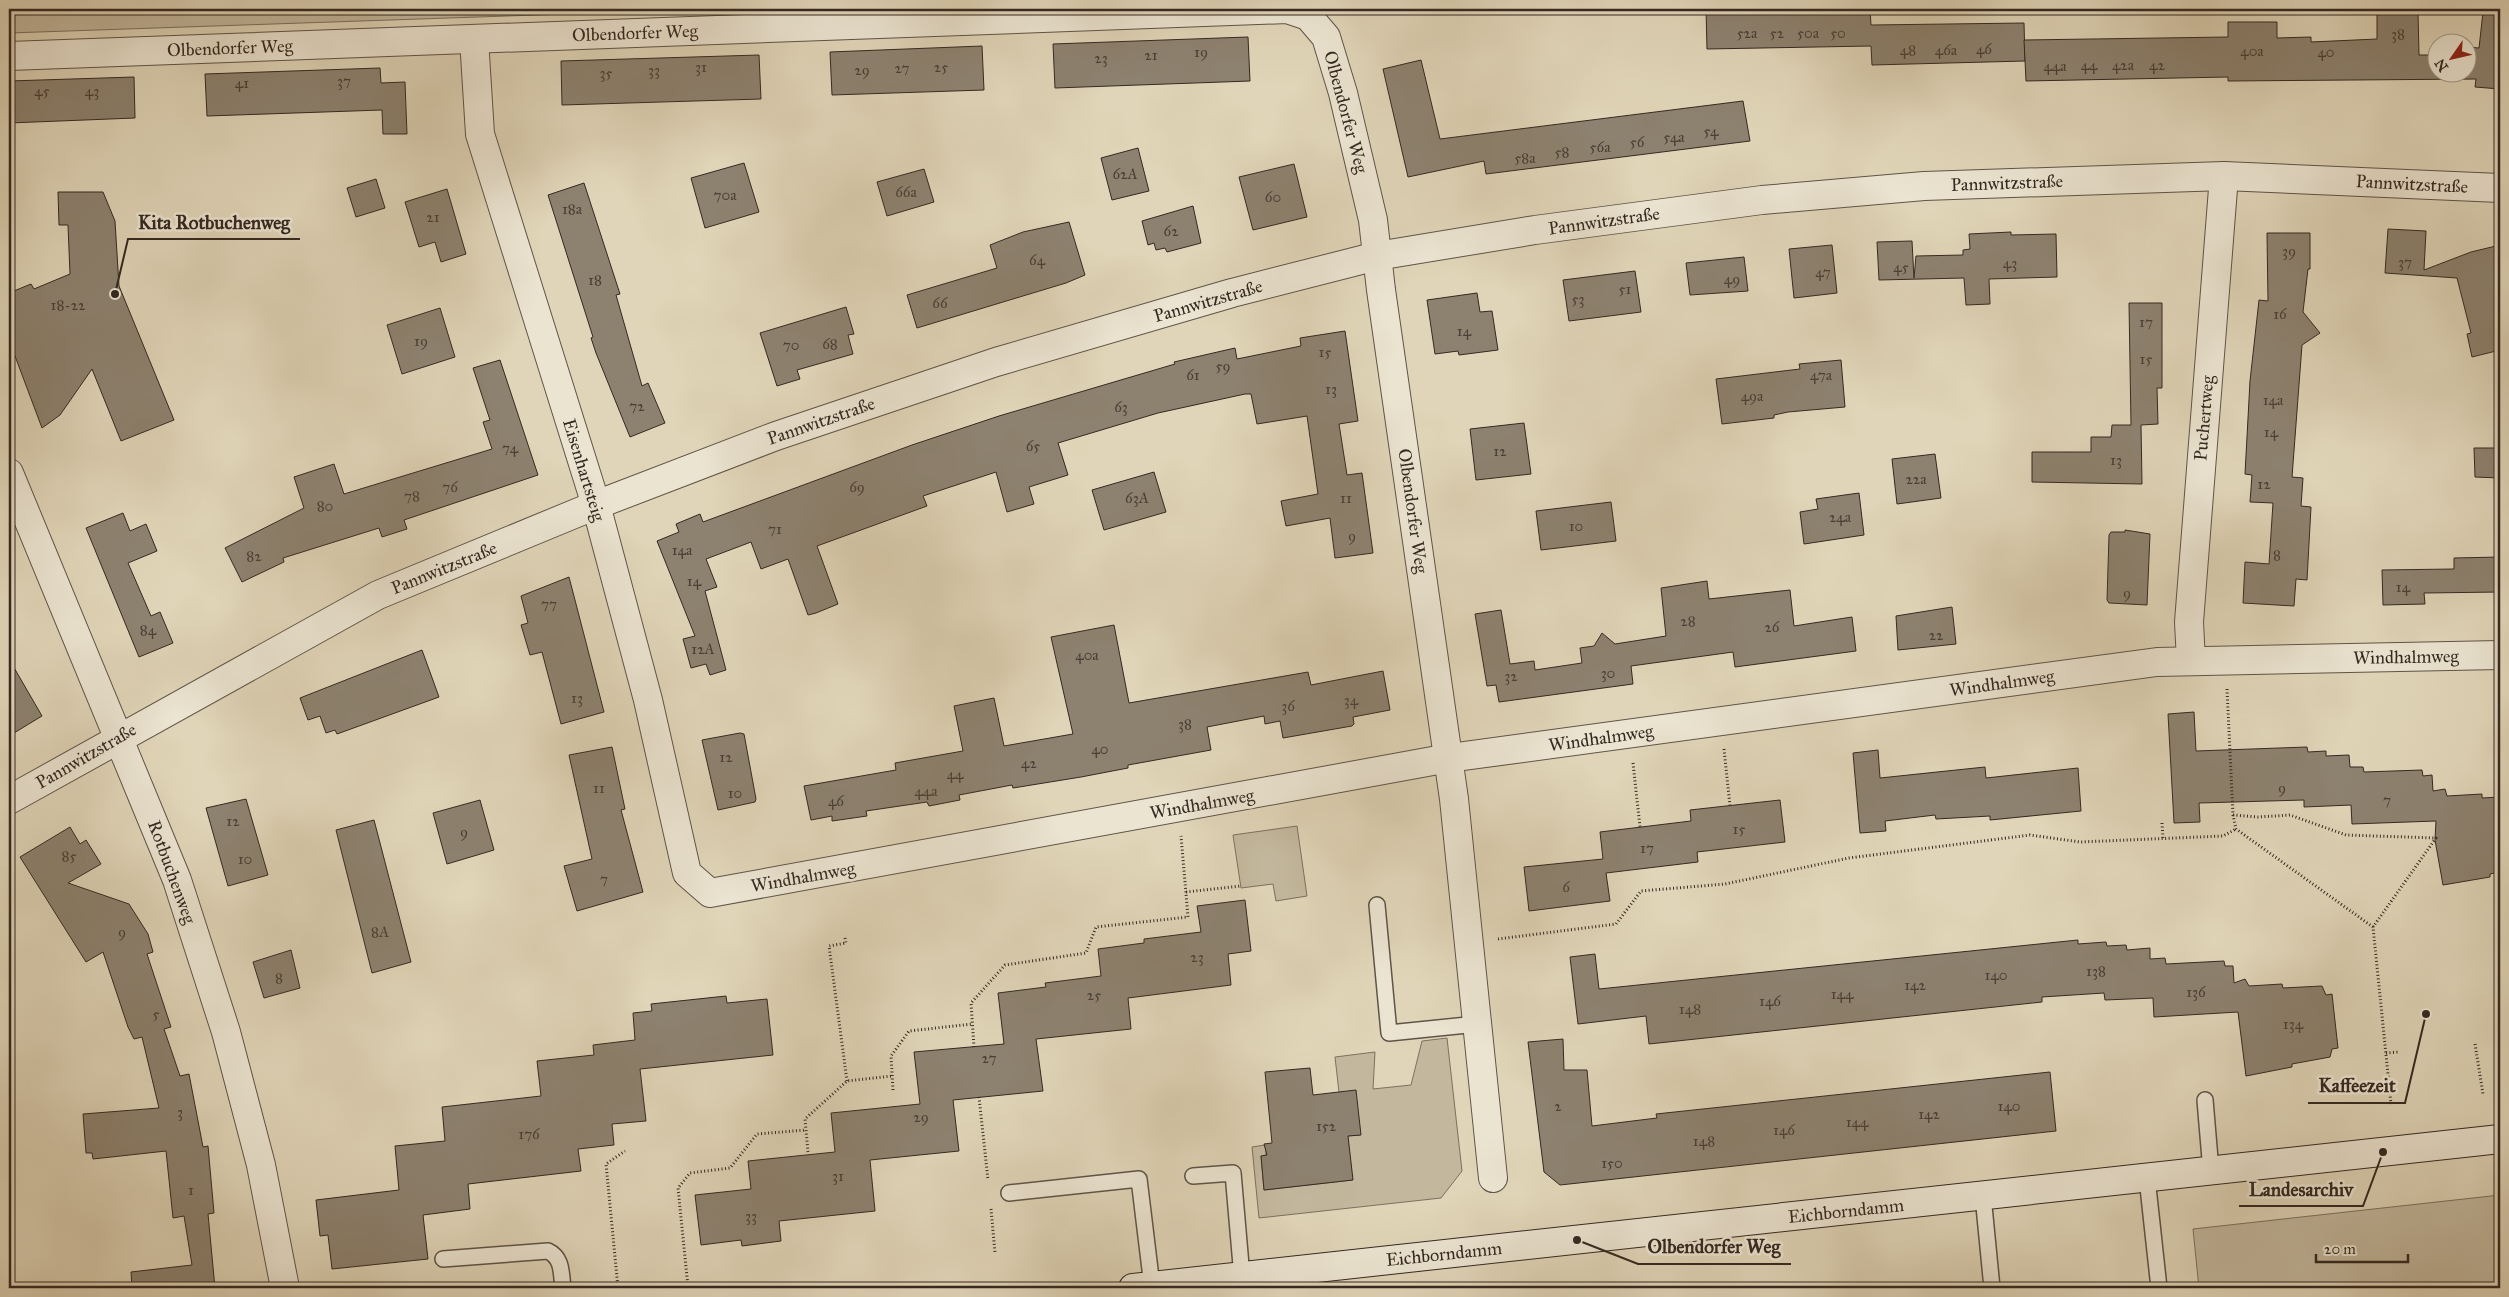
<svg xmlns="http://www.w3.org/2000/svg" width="2509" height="1297" viewBox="0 0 2509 1297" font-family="'IM FELL Great Primer',serif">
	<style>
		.green { fill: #c3b89e; stroke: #7c7060 }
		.building { fill: #8d8270; stroke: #342922 }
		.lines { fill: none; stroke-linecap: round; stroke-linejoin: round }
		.service-casing { stroke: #5f5448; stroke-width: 18 }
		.minor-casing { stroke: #5f5448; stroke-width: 30 }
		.secondary-casing { stroke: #342922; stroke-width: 30 }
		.path { stroke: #342922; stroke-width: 3; stroke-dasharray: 1 2.5; stroke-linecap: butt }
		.service { stroke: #ebe4d1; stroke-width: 15 }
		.minor { stroke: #ebe4d1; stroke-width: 28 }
		.secondary { stroke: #ebe4d1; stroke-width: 28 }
		.labels { text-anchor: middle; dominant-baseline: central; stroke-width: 5; stroke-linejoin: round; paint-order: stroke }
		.number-label { font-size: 15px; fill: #4a3f36 }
		.street-label { font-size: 18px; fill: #342922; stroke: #ebe4d1 }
		.leader { fill: none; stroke: #342922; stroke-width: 2 }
		.callout-dot { fill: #342922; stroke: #ebe4d1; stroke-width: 2 }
		.callout-label { font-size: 19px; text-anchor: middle; font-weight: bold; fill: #342922; stroke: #ebe4d1; stroke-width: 5; stroke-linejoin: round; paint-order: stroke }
	</style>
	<rect width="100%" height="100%" fill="#e0d5b8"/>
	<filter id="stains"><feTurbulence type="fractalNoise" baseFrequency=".004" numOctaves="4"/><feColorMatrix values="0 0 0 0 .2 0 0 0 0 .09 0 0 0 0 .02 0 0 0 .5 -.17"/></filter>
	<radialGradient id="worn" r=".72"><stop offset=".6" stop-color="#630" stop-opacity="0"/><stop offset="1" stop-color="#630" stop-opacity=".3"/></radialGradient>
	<!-- green -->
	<g class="green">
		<polygon points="9,9 713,9 9,33"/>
		<polygon points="1297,826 1307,896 1276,901 1273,884 1241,888 1233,835"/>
		<polygon points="1447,1038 1462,1171 1441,1198 1259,1218 1252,1147 1265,1145 1266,1155 1261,1156 1264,1190 1352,1180 1347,1136 1360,1135 1339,1092 1335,1057 1375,1052 1373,1089 1411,1085 1422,1041"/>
		<polygon points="2500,1195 2500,1288 2199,1288 2193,1229"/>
	</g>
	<!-- building -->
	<g class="building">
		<polygon points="1706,9 1870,9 1871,25 2024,23 2025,61 1872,65 1871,46 1707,49"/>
		<polygon points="2418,12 2419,55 2436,55 2436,72 2466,72 2466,47 2479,48 2483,12 2500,13 2500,89 2475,87 2476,79 2228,81 2228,77 2026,81 2024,40 2228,37 2228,22 2277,22 2277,38 2311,37 2311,42 2377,39 2377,13"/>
		<polygon points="1248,37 1250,81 1055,88 1053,44"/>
		<polygon points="982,46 984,90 832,95 830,52"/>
		<polygon points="759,55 761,99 562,105 561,61"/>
		<polygon points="1421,60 1440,139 1743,101 1750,141 1486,174 1484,161 1408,177 1383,69"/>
		<polygon points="380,68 381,83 405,82 407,134 383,134 382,110 207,116 205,74"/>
		<polygon points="134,77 135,118 9,123 9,81"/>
		<polygon points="1138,148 1149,191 1112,200 1101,158"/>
		<polygon points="744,163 759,212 705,228 691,178"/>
		<polygon points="1294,164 1307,217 1253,230 1239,177"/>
		<polygon points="924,169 934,202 887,216 877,182"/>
		<polygon points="376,179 385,208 356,217 347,188"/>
		<polygon points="584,183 620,294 616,295 642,386 648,383 665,423 630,437 596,353 591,338 593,337 548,195"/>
		<polygon points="447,189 466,254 441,262 435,242 419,247 405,202"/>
		<polygon points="58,192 103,192 115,221 119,286 174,420 121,441 92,369 60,415 42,428 9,340 9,293 31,284 34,289 70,274 68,225 59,225"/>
		<polygon points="1193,206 1201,243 1167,252 1165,248 1156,250 1154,243 1148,245 1142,221"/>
		<polygon points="1069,222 1085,275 1066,283 917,328 907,295 997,268 990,245 1023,232"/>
		<polygon points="2388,229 2426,231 2424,270 2471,252 2500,245 2500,350 2472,357 2467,334 2471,333 2457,278 2385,273"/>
		<polygon points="2011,232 2011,235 2056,234 2057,277 1989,279 1990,304 1966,305 1964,278 1879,280 1877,242 1912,241 1914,278 1916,256 1963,255 1963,250 1970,249 1969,234"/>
		<polygon points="2267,233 2310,233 2310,269 2308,269 2303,312 2320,333 2302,345 2292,477 2303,478 2301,506 2311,507 2307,580 2296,579 2294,606 2243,603 2245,562 2269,564 2273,503 2250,502 2252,475 2245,474 2250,381 2259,300 2268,301"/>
		<polygon points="1832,245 1837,293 1794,298 1789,249"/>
		<polygon points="1744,257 1748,291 1690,295 1686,263"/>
		<polygon points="1635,271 1641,312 1569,321 1563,280"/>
		<polygon points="1477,293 1480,312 1492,311 1498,350 1459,355 1458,351 1435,354 1427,300"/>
		<polygon points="2129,303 2162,303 2162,388 2157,388 2158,424 2141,425 2142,484 2032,482 2032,452 2091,452 2091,437 2111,437 2112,425 2131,425"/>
		<polygon points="846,307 854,334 848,335 853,354 797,370 800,379 777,386 760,333"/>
		<polygon points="440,308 455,357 402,374 387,325"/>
		<polygon points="1345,331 1358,421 1339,424 1347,475 1362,473 1373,553 1335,558 1330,518 1286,526 1281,501 1318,494 1307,416 1257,424 1251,394 1245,394 1158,413 1058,443 1068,475 1029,487 1034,504 1007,512 996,472 923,496 927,506 817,546 838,604 816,613 808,615 788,559 761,569 751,542 706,559 717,587 705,591 726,670 710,675 706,664 691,668 683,639 695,636 657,541 679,532 676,524 700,514 703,522 912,445 999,416 1175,364 1174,362 1235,348 1237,359 1301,346 1300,338"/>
		<polygon points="500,360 538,475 404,520 407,529 382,537 379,528 283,558 284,562 242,582 225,548 304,508 294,477 334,464 344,494 492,449 483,422 490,420 473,368"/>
		<polygon points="1841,360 1845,407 1788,412 1774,415 1774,418 1722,424 1716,379 1800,369 1799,364"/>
		<polygon points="1524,423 1531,474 1476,480 1470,429"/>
		<polygon points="2474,448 2500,448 2500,478 2475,477"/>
		<polygon points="1935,454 1941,498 1897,504 1892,459"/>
		<polygon points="1154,472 1166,512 1104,530 1092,490"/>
		<polygon points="1859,493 1864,535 1804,544 1800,512 1818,509 1816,499"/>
		<polygon points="1611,502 1616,541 1541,550 1536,511"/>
		<polygon points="123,513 130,531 146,524 157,551 128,563 151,616 160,612 173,643 139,657 86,528"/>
		<polygon points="2125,530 2150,534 2147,605 2109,603 2107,600 2109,535 2111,532 2125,532"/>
		<polygon points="2500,557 2500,592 2424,593 2425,604 2383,605 2382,570 2454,569 2454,558"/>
		<polygon points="569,577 604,712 561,724 542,652 530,655 521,625 528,623 521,596"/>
		<polygon points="1707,581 1709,599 1790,590 1794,626 1852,617 1856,651 1735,667 1733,652 1631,666 1633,684 1499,702 1496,685 1487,686 1475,614 1501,610 1510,664 1534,661 1535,670 1582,663 1580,648 1594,646 1602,633 1615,644 1666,636 1661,588"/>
		<polygon points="1952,607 1956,644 1898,650 1896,616"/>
		<polygon points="1114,625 1129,703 1308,672 1311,685 1383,671 1390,710 1353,717 1354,724 1352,726 1283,738 1280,721 1265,724 1264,716 1207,727 1211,750 1128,765 1128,768 1081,777 1013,788 1012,785 959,795 960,800 929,806 927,802 866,811 867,816 832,821 832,816 811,820 804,786 896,770 895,763 963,751 954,706 994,698 1004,746 1073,734 1051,637"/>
		<polygon points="422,650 439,697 337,734 335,730 326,733 320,716 308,720 300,698"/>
		<polygon points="9,659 42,716 9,736"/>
		<polygon points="2194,712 2196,751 2307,747 2308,752 2326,751 2326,756 2349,755 2350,767 2363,767 2364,772 2422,770 2423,776 2432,775 2433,791 2445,789 2447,796 2482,794 2482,798 2500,797 2500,872 2490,874 2490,877 2443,885 2435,840 2436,821 2352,824 2351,805 2304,807 2304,800 2199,803 2200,822 2174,823 2168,714"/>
		<polygon points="740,733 744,734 756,799 755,802 718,810 702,740"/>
		<polygon points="612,747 625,809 621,810 643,892 577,911 564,866 592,859 569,755"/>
		<polygon points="1878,750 1880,778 1985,767 1986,778 2078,768 2081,811 1990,820 1990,816 1936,819 1935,815 1885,821 1886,831 1860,833 1853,753"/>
		<polygon points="246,799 268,875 228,886 206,808"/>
		<polygon points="480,800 494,850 447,864 433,813"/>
		<polygon points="1780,800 1785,842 1697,852 1698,862 1606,873 1610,901 1529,911 1524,867 1603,859 1600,832 1691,821 1690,810"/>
		<polygon points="374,820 411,962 372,973 336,830"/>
		<polygon points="70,827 80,844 86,840 101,864 68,883 129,904 148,934 153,952 147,954 171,1027 164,1029 180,1076 189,1074 203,1147 208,1146 214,1213 208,1214 215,1288 132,1288 131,1272 192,1265 184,1216 173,1218 166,1151 93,1159 92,1153 86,1153 83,1114 159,1108 142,1037 134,1039 128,1027 103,952 86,962 20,857"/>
		<polygon points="1245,900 1251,951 1228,954 1231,985 1128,998 1131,1029 1036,1039 1043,1091 953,1100 959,1151 870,1160 875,1211 779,1221 781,1241 742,1246 741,1240 701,1245 695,1195 751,1189 748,1161 835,1152 831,1113 920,1104 914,1052 1004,1044 998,993 1046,987 1045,983 1101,976 1098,949 1144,943 1144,939 1201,932 1197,906"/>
		<polygon points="2078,940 2078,944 2106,942 2107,946 2126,945 2127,950 2150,948 2150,959 2165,958 2166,964 2224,961 2225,966 2233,966 2234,983 2245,979 2249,986 2282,984 2283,988 2322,986 2326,995 2332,994 2338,1048 2332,1049 2330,1057 2292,1064 2292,1067 2246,1076 2238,1012 2154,1017 2153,998 2105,1000 2104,993 2042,997 2042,1002 1649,1044 1646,1016 1578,1024 1570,957 1595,954 1599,989"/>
		<polygon points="291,950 300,988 264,998 253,962"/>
		<polygon points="726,996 727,1003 767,999 773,1055 640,1069 646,1121 612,1124 614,1145 578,1149 581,1171 468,1184 470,1209 423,1215 428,1259 332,1269 328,1235 320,1236 316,1200 399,1190 395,1146 445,1141 442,1107 541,1096 537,1061 594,1055 593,1045 635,1040 633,1013 652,1011 651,1004"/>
		<polygon points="1563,1039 1564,1070 1587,1070 1592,1126 1657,1118 1656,1114 2050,1072 2056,1131 1560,1185 1544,1172 1528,1042"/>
		<polygon points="1310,1068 1313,1095 1356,1090 1361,1135 1348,1136 1353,1180 1264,1190 1261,1156 1267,1155 1264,1144 1272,1143 1265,1072"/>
	</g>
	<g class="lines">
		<!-- service casing -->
		<g class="service-casing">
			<g id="service">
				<polyline points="1377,905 1389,1033 1477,1024"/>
				<polyline points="2205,1100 2211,1171"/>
				<polyline points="1193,1176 1233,1173 1242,1277"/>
				<polyline points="2147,1178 2159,1288"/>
				<polyline points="1009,1193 1139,1179 1152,1286"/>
				<polyline points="1983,1196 1992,1288"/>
				<path d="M 443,1259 L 548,1251 C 563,1258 561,1274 563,1288"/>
			</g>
		</g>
		<!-- minor casing -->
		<g class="minor-casing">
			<g id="minor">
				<polyline points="474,39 480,134 596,505 648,700 687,873 710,893 1449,758 2157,662 2500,655"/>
				<polyline points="9,56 1287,9 1308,16 1326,37 1343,93 1373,220 1381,290 1454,799 1493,1178"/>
				<polyline points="9,473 177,880 226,1032 261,1165 285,1288"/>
				<polyline points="2191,661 2189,622 2224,176"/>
				<polyline points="9,800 378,595 596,505 776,436 996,362 1232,293 1377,256 1535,230 1762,200 1924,186 2224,176 2500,188"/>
			</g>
		</g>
		<!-- secondary casing -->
		<g class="secondary-casing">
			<polyline id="secondary" points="1133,1288 2500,1139"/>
		</g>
		<!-- path -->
		<g class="path">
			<polyline points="2227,689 2233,815 2236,829 2373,927 2391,1104"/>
			<polyline points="1724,749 1730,806"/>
			<polyline points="1633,763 1640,827"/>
			<polyline points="2233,815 2258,817 2290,815 2346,835 2436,838 2373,927"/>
			<polyline points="2162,823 2163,838"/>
			<polyline points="1186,892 1241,886"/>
			<polyline points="845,938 846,943 829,946 847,1081"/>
			<polyline points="1498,939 1616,924 1641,891 1725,884 1849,858 2030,835 2080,842 2223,836 2236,829"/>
			<polyline points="2475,1044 2483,1094"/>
			<polyline points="974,1047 971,1003 1005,965 1086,953 1096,927 1188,917 1181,836"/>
			<polyline points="2386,1053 2398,1052"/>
			<polyline points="893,1090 891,1056 909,1031 972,1024"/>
			<polyline points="979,1097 988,1180"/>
			<polyline points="808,1152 805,1119 847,1081 892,1076"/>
			<polyline points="991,1209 995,1253"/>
			<polyline points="688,1287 678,1188 690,1173 730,1168 757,1134 806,1130"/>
			<polyline points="618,1288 606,1164 625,1151"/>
		</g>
		<!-- service -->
		<use href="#service" class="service"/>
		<!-- minor -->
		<use href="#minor" class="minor"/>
		<!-- secondary -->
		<use href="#secondary" class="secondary"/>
	</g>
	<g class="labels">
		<!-- number labels -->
		<g class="number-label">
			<text x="1747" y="33">52a</text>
			<text x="1777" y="33">52</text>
			<text x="1808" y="33">50a</text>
			<text x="1838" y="33">50</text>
			<text x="2398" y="34">38</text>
			<text x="1984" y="49">46</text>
			<text x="1908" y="50">48</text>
			<text x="1946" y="50">46a</text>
			<text x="2252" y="51">40a</text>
			<text x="1201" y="52">19</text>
			<text x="2326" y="52">40</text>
			<text x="1151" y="55">21</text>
			<text x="1101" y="58">23</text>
			<text x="2089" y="65">44</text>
			<text x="2123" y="65">42a</text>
			<text x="2157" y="65">42</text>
			<text x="2055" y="66">44a</text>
			<text x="701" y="67">31</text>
			<text x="941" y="67">25</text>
			<text x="902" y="68">27</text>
			<text x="654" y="70">33</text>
			<text x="862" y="70">29</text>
			<text x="606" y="73">35</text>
			<text x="344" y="81">37</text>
			<text x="242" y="83">41</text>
			<text x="42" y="91">45</text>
			<text x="92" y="91">43</text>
			<text x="1711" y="131">54</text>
			<text x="1674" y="137">54a</text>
			<text x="1637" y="142">56</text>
			<text x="1600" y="147">56a</text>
			<text x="1562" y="152">58</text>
			<text x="1525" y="158">58a</text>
			<text x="1125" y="174">62A</text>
			<text x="906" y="192">66a</text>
			<text x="725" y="195">70a</text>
			<text x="1273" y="197">60</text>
			<text x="572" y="209">18a</text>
			<text x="433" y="217">21</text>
			<text x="1171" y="231">62</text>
			<text x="2289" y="251">39</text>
			<text x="1037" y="260">64</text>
			<text x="2405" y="262">37</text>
			<text x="2010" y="263">43</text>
			<text x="1901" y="267">45</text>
			<text x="1823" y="272">47</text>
			<text x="1732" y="279">49</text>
			<text x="595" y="280">18</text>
			<text x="1625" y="289">51</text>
			<text x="1578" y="299">53</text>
			<text x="940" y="303">66</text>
			<text x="68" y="305">18-22</text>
			<text x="2280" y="314">16</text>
			<text x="2146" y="322">17</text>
			<text x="1464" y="331">14</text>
			<text x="421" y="341">19</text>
			<text x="830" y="344">68</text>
			<text x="791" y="345">70</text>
			<text x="1325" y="352">15</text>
			<text x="2146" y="359">15</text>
			<text x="1223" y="366">59</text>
			<text x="1193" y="375">61</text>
			<text x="1821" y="375">47a</text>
			<text x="1331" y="389">13</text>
			<text x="1752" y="396">49a</text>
			<text x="2273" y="400">14a</text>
			<text x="637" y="406">72</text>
			<text x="1121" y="407">63</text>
			<text x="2271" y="432">14</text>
			<text x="1033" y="446">65</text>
			<text x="510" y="448">74</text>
			<text x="1500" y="451">12</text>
			<text x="2116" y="460">13</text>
			<text x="1916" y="479">22a</text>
			<text x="2264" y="484">12</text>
			<text x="450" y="487">76</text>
			<text x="857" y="487">69</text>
			<text x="412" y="496">78</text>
			<text x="1137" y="498">63A</text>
			<text x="1346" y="498">11</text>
			<text x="325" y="506">80</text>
			<text x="1840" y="517">24a</text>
			<text x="1576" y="526">10</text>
			<text x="775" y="529">71</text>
			<text x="1352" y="536">9</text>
			<text x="682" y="550">14a</text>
			<text x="2277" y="555">8</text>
			<text x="254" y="556">82</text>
			<text x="694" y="581">14</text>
			<text x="2403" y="587">14</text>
			<text x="2127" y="593">9</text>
			<text x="549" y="604">77</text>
			<text x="1688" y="621">28</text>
			<text x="1772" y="627">26</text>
			<text x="148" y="630">84</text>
			<text x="1936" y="635">22</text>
			<text x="703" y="649">12A</text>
			<text x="1087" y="655">40a</text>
			<text x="1608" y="673">30</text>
			<text x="1511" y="676">32</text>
			<text x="577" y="698">13</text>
			<text x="1351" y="700">34</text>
			<text x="1288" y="706">36</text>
			<text x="1185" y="724">38</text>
			<text x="1100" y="749">40</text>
			<text x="726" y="757">12</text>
			<text x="1029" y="763">42</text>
			<text x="955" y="774">44</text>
			<text x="599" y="788">11</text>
			<text x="2282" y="788">9</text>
			<text x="926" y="791">44a</text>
			<text x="735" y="793">10</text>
			<text x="2387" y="800">7</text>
			<text x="836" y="801">46</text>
			<text x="233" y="821">12</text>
			<text x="1739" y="829">15</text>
			<text x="464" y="832">9</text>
			<text x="1647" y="848">17</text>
			<text x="69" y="856">85</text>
			<text x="245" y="859">10</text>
			<text x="604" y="879">7</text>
			<text x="1566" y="887">6</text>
			<text x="122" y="932">9</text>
			<text x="380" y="932">8A</text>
			<text x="1197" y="957">23</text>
			<text x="2096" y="971">138</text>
			<text x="1996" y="975">140</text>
			<text x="279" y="978">8</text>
			<text x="1915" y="985">142</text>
			<text x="2196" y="992">136</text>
			<text x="1842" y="994">144</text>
			<text x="1094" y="995">25</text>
			<text x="1770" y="1001">146</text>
			<text x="1690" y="1009">148</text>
			<text x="156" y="1014">5</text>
			<text x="2293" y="1024">134</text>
			<text x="989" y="1058">27</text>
			<text x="1558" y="1106">2</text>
			<text x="2009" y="1106">140</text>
			<text x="180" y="1112">3</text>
			<text x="1929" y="1114">142</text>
			<text x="921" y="1117">29</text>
			<text x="1857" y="1122">144</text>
			<text x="1326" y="1126">152</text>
			<text x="1784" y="1130">146</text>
			<text x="529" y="1134">176</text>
			<text x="1704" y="1141">148</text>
			<text x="1612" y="1163">150</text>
			<text x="838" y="1176">31</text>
			<text x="191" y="1190">1</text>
			<text x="751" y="1216">33</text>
		</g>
		<!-- street labels -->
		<g class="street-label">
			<text transform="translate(635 33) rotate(-2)">Olbendorfer Weg</text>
			<text transform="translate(230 48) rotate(-2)">Olbendorfer Weg</text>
			<text transform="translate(1346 112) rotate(75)">Olbendorfer Weg</text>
			<text transform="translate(2007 183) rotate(-2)">Pannwitzstraße</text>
			<text transform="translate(2412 184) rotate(3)">Pannwitzstraße</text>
			<text transform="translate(1604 221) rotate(-8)">Pannwitzstraße</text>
			<text transform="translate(1208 301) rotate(-16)">Pannwitzstraße</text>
			<text transform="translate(2204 418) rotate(-85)">Puchertweg</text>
			<text transform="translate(821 421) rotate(-19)">Pannwitzstraße</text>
			<text transform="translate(584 470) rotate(73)">Eisenhartsteig</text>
			<text transform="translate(1413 511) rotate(82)">Olbendorfer Weg</text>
			<text transform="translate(444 568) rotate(-22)">Pannwitzstraße</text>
			<text transform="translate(2406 657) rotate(-1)">Windhalmweg</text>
			<text transform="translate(2002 683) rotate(-8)">Windhalmweg</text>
			<text transform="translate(1601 738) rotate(-8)">Windhalmweg</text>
			<text transform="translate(86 756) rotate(-30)">Pannwitzstraße</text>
			<text transform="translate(1202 804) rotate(-10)">Windhalmweg</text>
			<text transform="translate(172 872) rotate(70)">Rotbuchenweg</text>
			<text transform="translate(803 877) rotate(-10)">Windhalmweg</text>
			<text transform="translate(1846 1211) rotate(-6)">Eichborndamm</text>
			<text transform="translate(1444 1254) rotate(-6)">Eichborndamm</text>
		</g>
	</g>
	<!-- callouts -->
	<path class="leader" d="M115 294L128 239H300M2426 1014L2405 1103H2308M2383 1152L2363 1206H2239M1577 1240L1638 1264H1791"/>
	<g class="callout-dot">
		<circle cx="115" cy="294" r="5"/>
		<circle cx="2426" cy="1014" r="5"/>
		<circle cx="2383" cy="1152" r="5"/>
		<circle cx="1577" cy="1240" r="5"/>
	</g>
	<g class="callout-label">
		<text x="214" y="229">Kita Rotbuchenweg</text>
		<text x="2357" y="1092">Kaffeezeit</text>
		<text x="2301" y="1196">Landesarchiv</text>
		<text x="1714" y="1253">Olbendorfer Weg</text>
	</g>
	<!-- margin -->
	<rect width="2509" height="1297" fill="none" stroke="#e0d5b8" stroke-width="30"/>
	<rect x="10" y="10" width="2489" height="1277" fill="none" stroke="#342922" stroke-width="2.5"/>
	<rect x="15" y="15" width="2479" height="1267" fill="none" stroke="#342922"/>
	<!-- north arrow -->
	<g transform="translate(2452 58) rotate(236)"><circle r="24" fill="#ebe4d1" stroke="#a2998b"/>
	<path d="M0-4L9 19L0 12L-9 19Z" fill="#8f2418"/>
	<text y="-8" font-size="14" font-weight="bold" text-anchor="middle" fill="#342922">N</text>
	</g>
	<!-- scale -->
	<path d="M2316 1254v8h92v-8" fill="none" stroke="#342922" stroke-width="2.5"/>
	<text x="2324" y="1254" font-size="15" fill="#342922" stroke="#ebe4d1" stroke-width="4" paint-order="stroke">20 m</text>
	<rect width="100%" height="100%" filter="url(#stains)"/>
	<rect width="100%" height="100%" fill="url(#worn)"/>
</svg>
